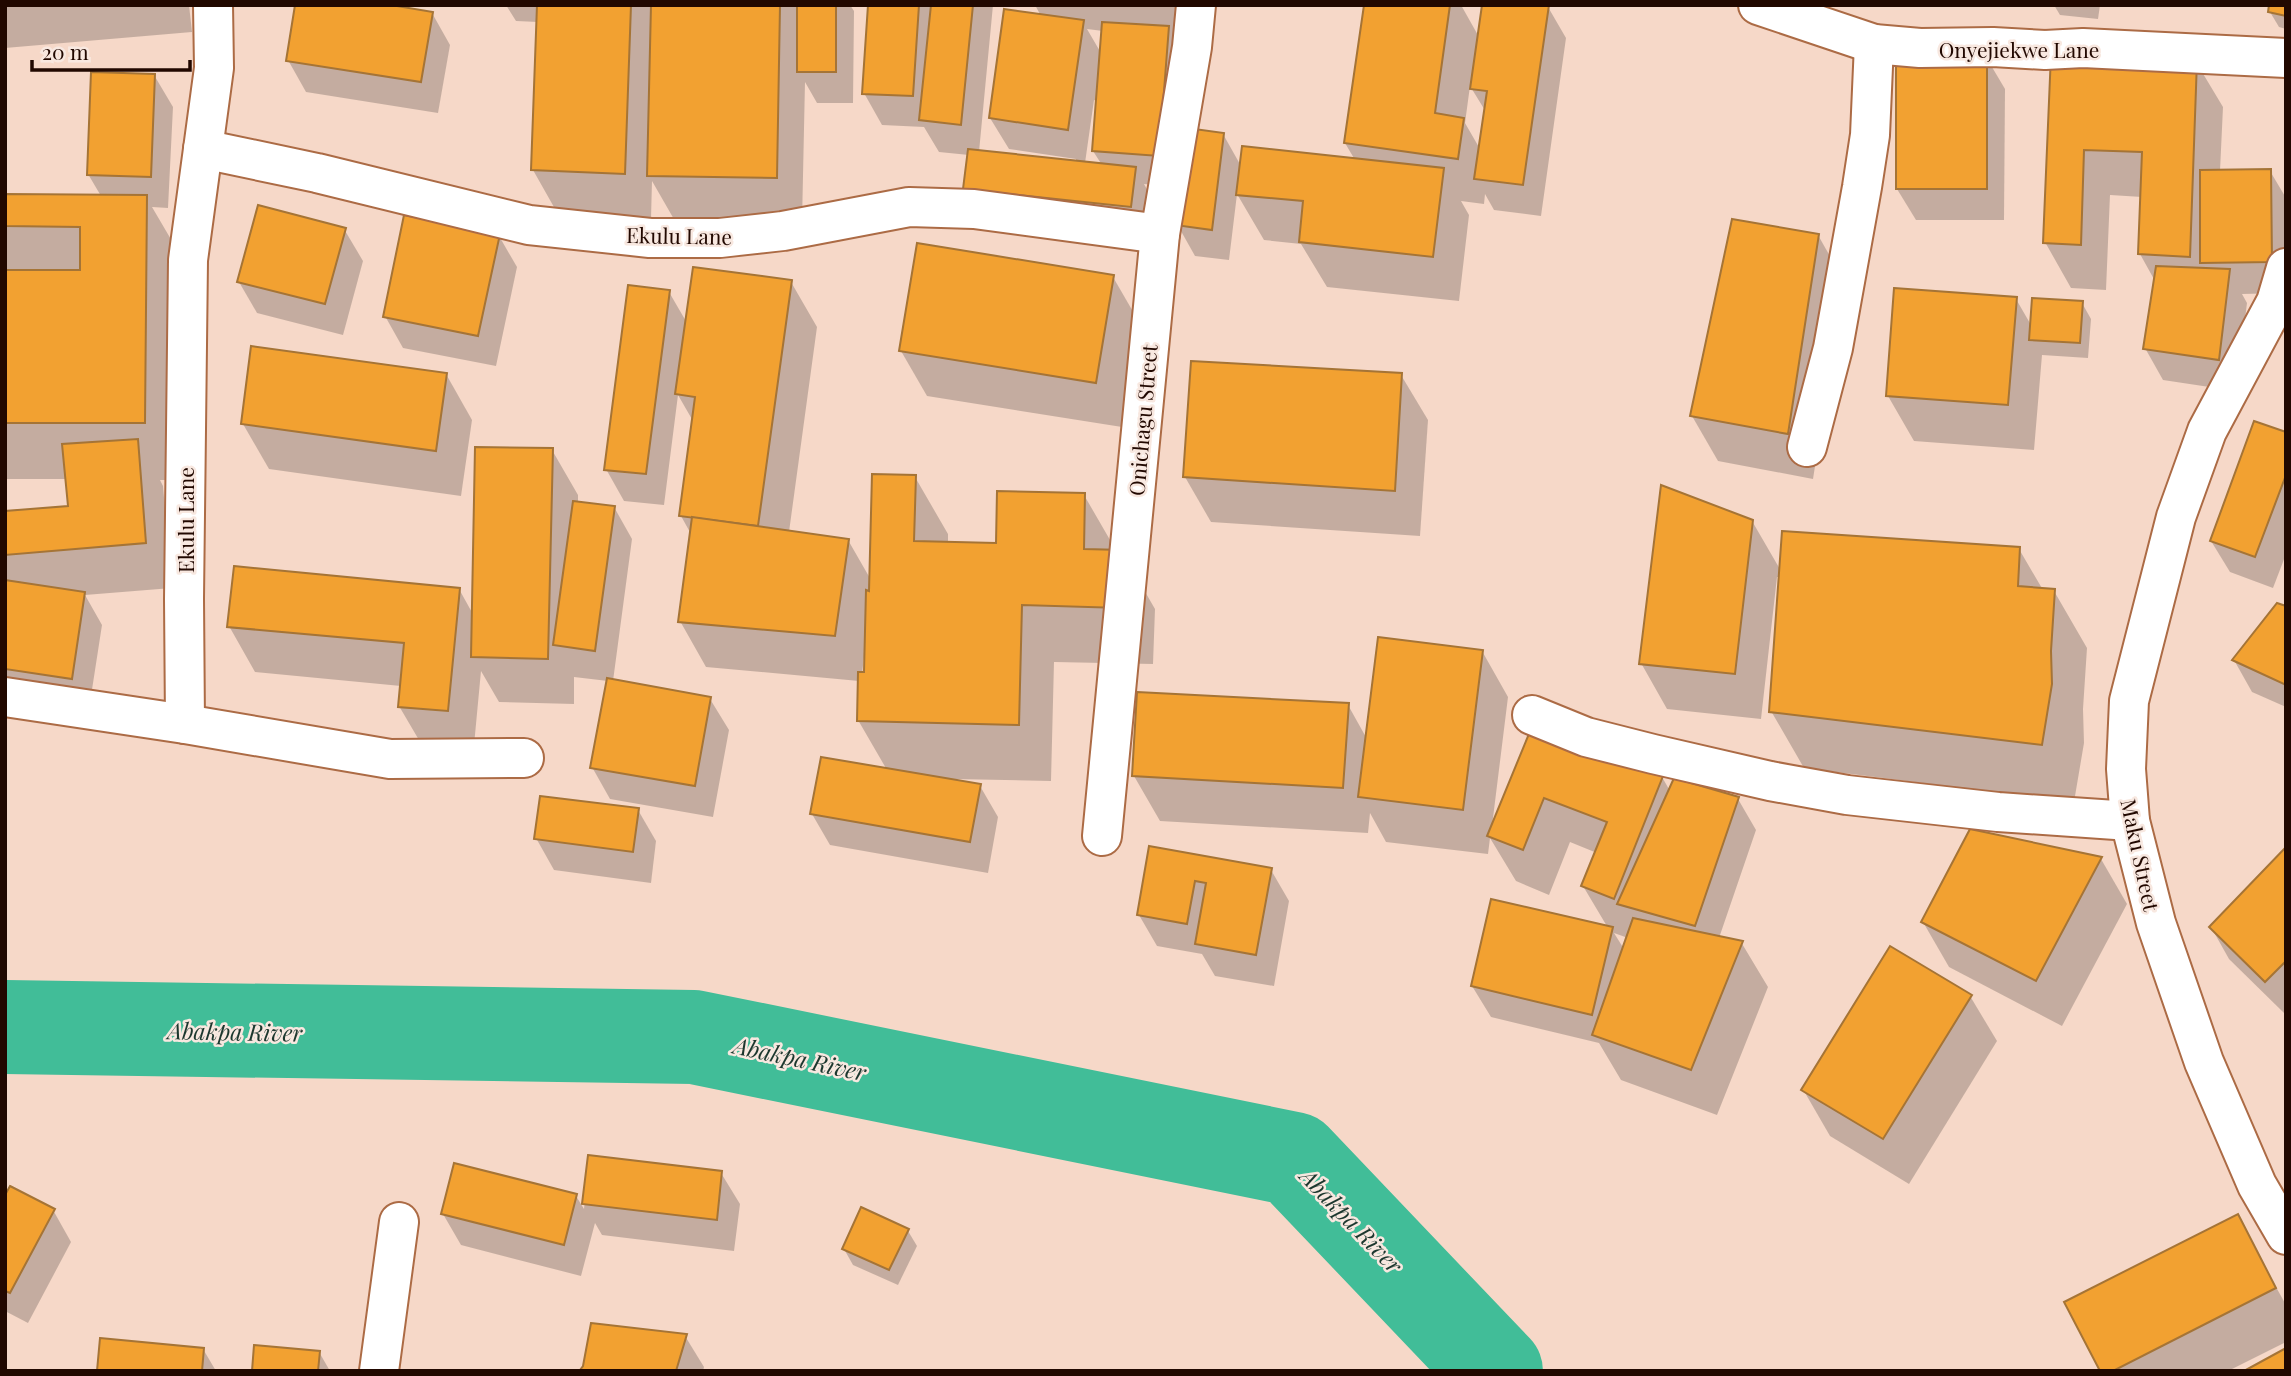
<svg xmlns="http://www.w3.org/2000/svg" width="2291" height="1376" viewBox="0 0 2291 1376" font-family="'Playfair Display',serif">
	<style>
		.shadow { fill: #0003; fill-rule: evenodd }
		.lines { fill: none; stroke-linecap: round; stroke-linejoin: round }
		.river { stroke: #41bd98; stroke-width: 94 }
		.building { fill: #f2a131; stroke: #a57436; stroke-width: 2 }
		.minor-casing { stroke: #ac6b45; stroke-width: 42 }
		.minor { stroke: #fff; stroke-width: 38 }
		.labels { text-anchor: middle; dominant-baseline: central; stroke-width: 5; stroke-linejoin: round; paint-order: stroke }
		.street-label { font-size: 21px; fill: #210800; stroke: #f8e8e0 }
		.water-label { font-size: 23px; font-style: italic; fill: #1c372e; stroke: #f8e8e0 }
	</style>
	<rect width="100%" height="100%" fill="#f6d8c8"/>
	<!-- shadow -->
	<g class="shadow">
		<polygon points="5,5 189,5 192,32 5,48"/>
		<polygon points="506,5 850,5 854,11 853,103 817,103 805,82 802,223 675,221 652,181 651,219 559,216 533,170 538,22 516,21"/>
		<path d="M 869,5 L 993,5 L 979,152 L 1076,162 L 1076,159 L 1009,149 L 990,118 L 1041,16 L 1035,5 L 1183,5 L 1176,187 L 1144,184 L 1153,200 L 1149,238 L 983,220 L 965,188 L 969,155 L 939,152 L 924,127 L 882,125 L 864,93 ZM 1087,29 L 1103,31 L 1101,53 ZM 1094,100 L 1097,101 L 1093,151 L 1102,165 L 1085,163 Z"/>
		<path d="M 1366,5 L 1461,5 L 1479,37 L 1548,7 L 1566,38 L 1541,216 L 1494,210 L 1485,194 L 1484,204 L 1461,201 L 1469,215 L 1459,301 L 1327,287 L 1301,244 L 1264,240 L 1237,194 L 1229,260 L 1195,256 L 1177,224 L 1223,134 L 1241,166 L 1355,160 L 1345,143 ZM 1470,86 L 1486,112 L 1480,149 L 1465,123 Z"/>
		<polygon points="2054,5 2100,5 2098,19 2060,15"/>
		<polygon points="2286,5 2286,29 2279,27 2270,12"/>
		<polygon points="432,13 450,45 438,113 306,92 288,60"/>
		<polygon points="2053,56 2196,62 2223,107 2220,171 2270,171 2286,198 2286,293 2242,294 2247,303 2236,391 2163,380 2145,348 2155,281 2140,254 2142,197 2110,195 2106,290 2071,288 2045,242"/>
		<polygon points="1986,57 2005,89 2004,220 1916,220 1897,189"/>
		<polygon points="154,75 173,107 168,208 152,207 179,253 177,480 160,480 163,486 172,588 85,595 102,625 89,709 5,697 5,513 69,508 67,479 5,479 5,195 101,196 88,174"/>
		<polygon points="344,229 363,261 343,335 257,313 239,282"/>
		<polygon points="1818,235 1844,281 1813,479 1718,461 1692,416"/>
		<polygon points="499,236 517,267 496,366 403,348 385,316"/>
		<polygon points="1113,277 1139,322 1122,427 927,396 901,351"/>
		<path d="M 791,282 L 817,327 L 789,532 L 848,540 L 871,580 L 915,477 L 948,534 L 948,543 L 997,544 L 1084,495 L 1117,552 L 1122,552 L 1155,609 L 1153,664 L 1054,662 L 1051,781 L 952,779 L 952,781 L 980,786 L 998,817 L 988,873 L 830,845 L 812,814 L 887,770 L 858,720 L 859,681 L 706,667 L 680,621 L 691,534 L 681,516 L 693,421 L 678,395 L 664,505 L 624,501 L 606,469 L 669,292 L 687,323 ZM 864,657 L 867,657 L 866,674 L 862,674 Z"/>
		<polygon points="2016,299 2031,325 2082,303 2091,319 2088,358 2042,355 2034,450 1914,441 1888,396"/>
		<polygon points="446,374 472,420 461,496 269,469 243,424"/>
		<polygon points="1401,375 1428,420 1420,536 1211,522 1185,477"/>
		<polygon points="2286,434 2286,554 2273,588 2230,572 2211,541"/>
		<polygon points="552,450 578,495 578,503 614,507 632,539 613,681 710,699 729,730 713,817 610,799 592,767 608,681 574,677 574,704 499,702 481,671 473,756 426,752 399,706 401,686 255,672 229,626 459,589 474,616"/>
		<polygon points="1752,521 1781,571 2019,549 2043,590 2054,591 2087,648 2083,709 2084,743 2074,802 1804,768 1771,711 1780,577 1777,577 1761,719 1667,709 1641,663"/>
		<polygon points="2286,608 2286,707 2252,692 2234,660"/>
		<path d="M 1482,651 L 1508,697 L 1492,826 L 1534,726 L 1662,777 L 1670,791 L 1738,799 L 1756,830 L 1719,938 L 1741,942 L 1768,987 L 1717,1115 L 1621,1080 L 1599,1043 L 1491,1017 L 1472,986 L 1608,928 L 1583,886 L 1597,853 L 1570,842 L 1549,895 L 1516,881 L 1490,838 L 1488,854 L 1386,842 L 1370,813 L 1368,833 L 1160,821 L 1134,776 L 1348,705 L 1367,739 ZM 1614,933 L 1628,938 L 1624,949 Z"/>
		<polygon points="638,810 656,841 651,883 554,870 536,838"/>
		<polygon points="1151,848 1271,870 1289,901 1274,986 1215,976 1202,954 1157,946 1139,915"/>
		<polygon points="2286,849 2286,1011 2284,1013 2229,959 2211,927"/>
		<polygon points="2101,859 2127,904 2062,1026 1949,967 1923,922"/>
		<polygon points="1970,996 1997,1041 1909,1184 1830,1136 1804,1091"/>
		<polygon points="589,1157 721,1173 740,1204 734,1251 602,1235 595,1223 581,1276 461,1245 443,1214 576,1196 584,1209"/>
		<polygon points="5,1199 53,1210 71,1242 28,1323 5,1311"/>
		<polygon points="2237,1217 2286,1305 2286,1342 2228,1371 2102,1371"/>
		<polygon points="908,1231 917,1246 898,1285 853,1265 844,1249"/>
		<polygon points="685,1336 704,1367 703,1371 582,1370"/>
		<polygon points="203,1349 216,1371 99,1371"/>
		<polygon points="319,1352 330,1371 254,1371"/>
	</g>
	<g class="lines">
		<!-- river -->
		<polyline class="river" points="5,1027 694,1037 1294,1159 1496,1371"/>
	</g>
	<!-- building -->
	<g class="building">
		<polygon points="295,5 391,5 433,12 421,82 286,61"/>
		<polygon points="537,5 631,5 625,174 531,170"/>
		<polygon points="651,5 780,5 777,178 647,176"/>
		<rect x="797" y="5" width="39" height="67"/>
		<polygon points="868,5 919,5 913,96 862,94"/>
		<polygon points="931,5 973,5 961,125 919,120"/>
		<polygon points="1364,5 1450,5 1435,113 1464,118 1458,159 1344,143"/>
		<polygon points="1482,5 1549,5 1523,185 1474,179 1487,91 1470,89"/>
		<polygon points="2269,5 2286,5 2286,16 2268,12"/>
		<polygon points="1004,9 1084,20 1068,130 989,118"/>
		<polygon points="1102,22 1169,26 1159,156 1092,151"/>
		<polygon points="2051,54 2197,60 2190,257 2138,254 2142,152 2084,150 2081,245 2043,243"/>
		<polygon points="1987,55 1987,189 1896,189 1896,56"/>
		<polygon points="91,72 155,74 151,177 87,175"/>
		<polygon points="1187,128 1224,133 1212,230 1175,225"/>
		<polygon points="1242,146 1444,168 1433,257 1299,242 1303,201 1236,195"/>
		<polygon points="968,149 1136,167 1131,207 963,189"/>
		<polygon points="2271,169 2272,262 2200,263 2200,170"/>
		<polygon points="5,194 147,195 145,423 5,423 5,270 80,270 80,227 5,226"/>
		<polygon points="258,205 346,228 325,304 237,282"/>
		<polygon points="404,215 500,234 478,336 383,317"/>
		<polygon points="1732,219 1819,234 1788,434 1690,416"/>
		<polygon points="917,243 1114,275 1096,383 899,351"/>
		<polygon points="2156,266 2230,269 2219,360 2143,349"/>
		<polygon points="693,267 792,280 758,526 679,516 695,397 675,394"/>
		<polygon points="628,285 670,290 646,474 604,470"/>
		<polygon points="1894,288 2017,297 2008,405 1886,396"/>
		<polygon points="2032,298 2083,301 2080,343 2029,340"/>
		<polygon points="251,346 447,373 436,451 241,424"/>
		<polygon points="1191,361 1402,373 1395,491 1183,477"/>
		<polygon points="2254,421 2286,432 2286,475 2255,557 2210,541"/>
		<polygon points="138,439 146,543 5,555 5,511 68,506 62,444"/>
		<polygon points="475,447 553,448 548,659 471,657"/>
		<polygon points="872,474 916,475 914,541 996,543 997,491 1085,493 1084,549 1123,550 1121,608 1022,605 1019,725 857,721 858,672 864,672 866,590 869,591"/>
		<polygon points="1661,485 1753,520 1735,674 1639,664"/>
		<polygon points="573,501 615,506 595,651 553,645"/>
		<polygon points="692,517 849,539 835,636 678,622"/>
		<polygon points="1782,531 2020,547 2018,586 2055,589 2051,651 2052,684 2042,745 1769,712"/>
		<polygon points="234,566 460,588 448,711 398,707 404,643 227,627"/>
		<polygon points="5,580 85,592 72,679 5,669"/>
		<polygon points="2277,603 2286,606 2286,685 2232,660"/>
		<polygon points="1378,637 1483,650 1463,810 1358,797"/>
		<polygon points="607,678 711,697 695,786 590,768"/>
		<polygon points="1137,692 1349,703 1343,788 1132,776"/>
		<polygon points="1533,724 1663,776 1614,899 1581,886 1607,822 1544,798 1523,850 1487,836"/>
		<polygon points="821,757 981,784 970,842 810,814"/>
		<polygon points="1674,778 1739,797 1695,926 1617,904"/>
		<polygon points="540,796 639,808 633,852 534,839"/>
		<polygon points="1970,829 2102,857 2036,981 1921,922"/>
		<polygon points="1149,846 1272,868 1256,955 1195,944 1206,883 1195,881 1187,924 1137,915"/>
		<polygon points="2286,847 2286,961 2265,982 2209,927"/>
		<polygon points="1491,899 1613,927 1592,1015 1471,986"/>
		<polygon points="1633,918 1743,941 1691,1070 1592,1035"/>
		<polygon points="1890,946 1972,995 1883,1139 1801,1090"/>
		<polygon points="588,1155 722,1171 717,1220 582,1204"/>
		<polygon points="454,1163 577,1194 564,1245 441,1214"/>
		<polygon points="10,1186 55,1209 10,1293 5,1291 5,1195"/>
		<polygon points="861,1207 909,1229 889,1270 842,1249"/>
		<polygon points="2238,1214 2276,1288 2113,1371 2100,1371 2064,1302"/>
		<polygon points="591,1323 687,1334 676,1371 580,1370 583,1366"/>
		<polygon points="100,1338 204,1348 202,1371 97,1371"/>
		<polygon points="254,1345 320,1351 318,1371 252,1371"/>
		<polygon points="2286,1348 2286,1371 2244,1371"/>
	</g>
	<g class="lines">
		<!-- minor casing -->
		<g class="minor-casing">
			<g id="minor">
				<polyline points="1758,5 1874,44 1920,48 1993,47 2045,50 2083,48 2286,58"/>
				<polyline points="203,149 317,173 529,225 650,238 720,238 783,231 909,207 974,209 1160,234"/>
				<polyline points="2286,268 2276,302 2207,431 2176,517 2129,701 2126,769 2130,821 2156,923 2204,1062 2257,1185 2286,1235"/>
				<polyline points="1807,447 1833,348 1862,187 1870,135 1874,44"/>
				<polyline points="5,697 185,724 390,759 524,758"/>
				<polyline points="1532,715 1586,737 1653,754 1770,781 1847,795 1998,812 2130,821"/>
				<polyline points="185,724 184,599 188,260 214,68 213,5"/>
				<polyline points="1102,836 1160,234 1192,47 1196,5"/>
				<polyline points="379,1371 399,1222"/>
			</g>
		</g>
		<!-- minor -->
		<use href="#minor" class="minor"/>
	</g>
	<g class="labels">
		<!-- street labels -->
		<g class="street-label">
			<text x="2019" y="49">Onyejiekwe Lane</text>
			<text transform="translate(679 235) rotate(1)">Ekulu Lane</text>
			<text transform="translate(1142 420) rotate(-85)">Onichagu Street</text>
			<text transform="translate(185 520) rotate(-90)">Ekulu Lane</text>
			<text transform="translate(2141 855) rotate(78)">Maku Street</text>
		</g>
		<!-- water labels -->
		<g class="water-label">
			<text transform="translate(235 1031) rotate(1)">Abakpa River</text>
			<text transform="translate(800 1058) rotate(12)">Abakpa River</text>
			<text transform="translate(1352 1220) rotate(46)">Abakpa River</text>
		</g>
	</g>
	<!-- border -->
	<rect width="2291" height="1376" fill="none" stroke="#210800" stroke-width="14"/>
	<!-- scale -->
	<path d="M32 60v10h158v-10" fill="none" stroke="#210800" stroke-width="3.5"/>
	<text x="42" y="60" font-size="21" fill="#210800" stroke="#f8e8e0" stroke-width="5" paint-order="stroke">20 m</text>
</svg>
